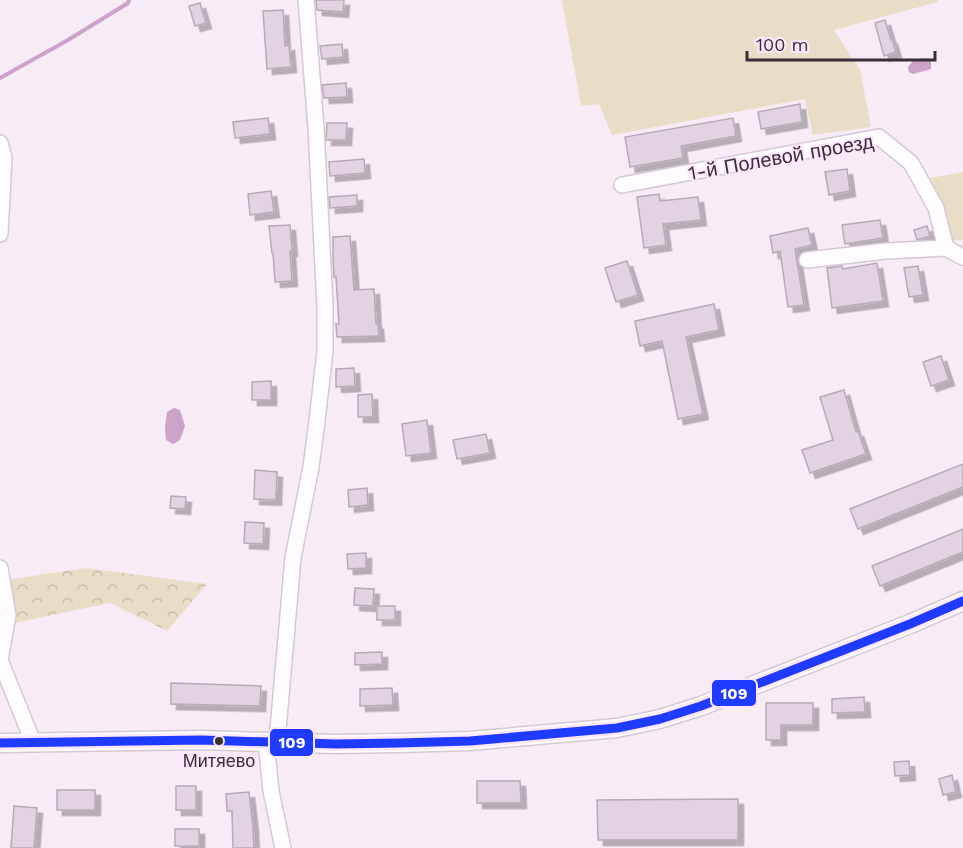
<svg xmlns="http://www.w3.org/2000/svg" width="963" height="848" viewBox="0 0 963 848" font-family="'Work Sans',sans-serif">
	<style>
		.green { fill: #eaddc7 }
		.forest { fill: url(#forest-crowns) }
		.water { fill: #cca2c9 }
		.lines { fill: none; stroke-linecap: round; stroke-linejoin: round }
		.stream { stroke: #cca2c9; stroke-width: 4 }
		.building { fill: #e3d2e2; stroke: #b5abb5; stroke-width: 1.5; filter: url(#shadow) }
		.minor-casing { stroke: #d4c9d3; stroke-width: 18 }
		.tertiary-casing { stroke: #d4c9d3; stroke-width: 21 }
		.minor { stroke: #fefcfe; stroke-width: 15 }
		.tertiary { stroke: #fefcfe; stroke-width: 18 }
		.bus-1-casing { stroke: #fce6fa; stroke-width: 14 }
		.bus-1 { stroke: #1f3bff; stroke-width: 9 }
		.bus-dot { fill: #382e38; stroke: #fce6fa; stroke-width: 2 }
		.labels { text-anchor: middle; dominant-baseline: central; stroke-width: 4.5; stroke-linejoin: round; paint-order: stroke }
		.bus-label { font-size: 18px; fill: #382e38; stroke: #fce6fa }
		.street-label { font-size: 20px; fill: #382e38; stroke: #fce6fa }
		.line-badge { stroke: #fce6fa; stroke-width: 2 }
		.badge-label { font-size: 16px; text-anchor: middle; font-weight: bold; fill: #fff }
	</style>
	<defs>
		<pattern id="forest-crowns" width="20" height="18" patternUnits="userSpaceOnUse" patternTransform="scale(1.5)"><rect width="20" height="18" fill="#eaddc7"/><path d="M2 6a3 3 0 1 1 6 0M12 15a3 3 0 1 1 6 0" fill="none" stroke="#c9beac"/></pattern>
		<filter id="shadow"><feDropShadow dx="5.5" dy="5.5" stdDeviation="0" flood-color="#0004"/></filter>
	</defs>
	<rect width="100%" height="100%" fill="#f7ebf6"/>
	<!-- green -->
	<g class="green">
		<polygon points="562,0 938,0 938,2 834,30 860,70 871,127 813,135 805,99 612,135 599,104 581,106"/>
		<polygon points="963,172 963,240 950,241 925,179"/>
	</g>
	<!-- forest -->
	<polygon class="forest" points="86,568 207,584 167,631 110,603 0,626 0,581"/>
	<!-- water -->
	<g class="water">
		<polygon points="922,58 931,59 931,69 913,74 909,72 908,67 913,61"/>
		<polygon points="174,408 180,410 185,426 180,440 173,444 166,440 165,428 167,412"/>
	</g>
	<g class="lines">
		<!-- stream -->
		<polyline class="stream" points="0,78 68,40 128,3 129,0"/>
	</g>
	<!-- building -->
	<g class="building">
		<polygon points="316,0 344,0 343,12 317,10"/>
		<polygon points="200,3 206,23 195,26 189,6"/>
		<polygon points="283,10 285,46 289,45 291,67 267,69 263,11"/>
		<polygon points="885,20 891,40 892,39 896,52 884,56 875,23"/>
		<polygon points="342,44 343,57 322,59 320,46"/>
		<polygon points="346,83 347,97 324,98 322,85"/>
		<polygon points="800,104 802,122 761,129 758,112"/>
		<polygon points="268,118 270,134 235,138 233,122"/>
		<polygon points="733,118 736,136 681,146 683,158 630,167 625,137"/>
		<polygon points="327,123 347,123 346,140 326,140"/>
		<polygon points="364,159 365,173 330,176 329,162"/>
		<polygon points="847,169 850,191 829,195 825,172"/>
		<polygon points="271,191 274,212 250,215 248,194"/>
		<polygon points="659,194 660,201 698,197 701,220 663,224 666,245 644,248 637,197"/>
		<polygon points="357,195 357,206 330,208 329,197"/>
		<polygon points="880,220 883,238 845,244 842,225"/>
		<polygon points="290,225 292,251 290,251 292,281 275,282 273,253 272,253 269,226"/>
		<polygon points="927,226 930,236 917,240 914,230"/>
		<polygon points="808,228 812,245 795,249 804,305 788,307 780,251 773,253 770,236"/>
		<polygon points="350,236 354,290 374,289 376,324 378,324 379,336 337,337 336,324 339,324 336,277 334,277 333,256 333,237"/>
		<polygon points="627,261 638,295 616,302 605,268"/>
		<polygon points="877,263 883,301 832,308 827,268 842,266 843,269"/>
		<polygon points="918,266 923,295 909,297 904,268"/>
		<polygon points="714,304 719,330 686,337 703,414 678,419 662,341 640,346 635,321"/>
		<polygon points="941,356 949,380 931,386 923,362"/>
		<polygon points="354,368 355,386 336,387 336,369"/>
		<polygon points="271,381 271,400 252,400 252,382"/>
		<polygon points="844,390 856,432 858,431 866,454 810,473 802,450 833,440 820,397"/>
		<polygon points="372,394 373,417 358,417 358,395"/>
		<polygon points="427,420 431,453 406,456 402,424"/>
		<polygon points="486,434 490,453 457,459 453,440"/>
		<polygon points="963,464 963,487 858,529 850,509"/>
		<polygon points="255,470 277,472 276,500 254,499"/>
		<polygon points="367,488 368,505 349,507 348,490"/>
		<polygon points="171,496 186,497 185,509 170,508"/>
		<polygon points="245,522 264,523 263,544 244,543"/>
		<polygon points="963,529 963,552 880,586 872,566"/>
		<polygon points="366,553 366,568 348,569 347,554"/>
		<polygon points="355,588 374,589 373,606 354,605"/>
		<rect x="377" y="606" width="18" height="14"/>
		<polygon points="382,652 382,664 355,665 355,653"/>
		<polygon points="171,683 261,686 260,706 171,704"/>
		<polygon points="392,688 393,705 360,706 360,689"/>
		<polygon points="864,697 865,712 832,713 832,699"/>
		<polygon points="766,703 813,703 813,725 781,725 781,740 766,740"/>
		<polygon points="909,761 910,775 895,776 894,762"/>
		<polygon points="952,775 956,792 943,795 939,779"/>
		<polygon points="477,781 520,781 521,803 477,803"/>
		<rect x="176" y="786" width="20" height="24"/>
		<rect x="57" y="790" width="38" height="20"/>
		<polygon points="249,792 253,826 254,848 233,848 232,811 227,811 226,794"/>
		<polygon points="738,799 738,840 598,840 597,800"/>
		<polygon points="14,806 37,808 34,848 11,848"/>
		<rect x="175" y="829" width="24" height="17"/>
	</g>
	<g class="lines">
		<!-- minor casing -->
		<g class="minor-casing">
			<g id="minor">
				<polyline points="0,143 4,158 0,234"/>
				<polyline points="622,185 879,137 911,163 936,208 946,248"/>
				<polyline points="807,260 886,251 946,248 963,257"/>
				<polyline points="0,568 8,615 0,660 33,742"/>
				<polyline points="283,848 271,791 267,751 277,741 293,558 311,467 317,421 325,351 325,307 316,127 306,0"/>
			</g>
		</g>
		<!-- tertiary casing -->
		<g class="tertiary-casing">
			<polyline id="tertiary" points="0,743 201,740 336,744 398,743 470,741 617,728 660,719 701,706 910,624 963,601"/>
		</g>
		<!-- minor -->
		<use href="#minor" class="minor"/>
		<!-- tertiary -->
		<use href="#tertiary" class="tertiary"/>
		<!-- bus-1 casing -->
		<g class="bus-1-casing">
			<polyline id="bus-1" points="0,743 201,740 336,744 398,743 470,741 617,728 660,719 701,706 910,624 963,601"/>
		</g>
		<!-- bus-1 -->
		<use href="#bus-1" class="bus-1"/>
	</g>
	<!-- markers -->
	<circle class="bus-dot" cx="219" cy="741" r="5"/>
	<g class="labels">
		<!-- bus labels -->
		<g class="bus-label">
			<text x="219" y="760">Митяево</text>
		</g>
		<!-- street labels -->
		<g class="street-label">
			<text transform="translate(781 157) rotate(-10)">1-й Полевой проезд</text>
		</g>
	</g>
	<g class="line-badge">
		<rect x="711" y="679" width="46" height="28" rx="6" fill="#1f3bff"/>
		<rect x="269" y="728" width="45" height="29" rx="6" fill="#1f3bff"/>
	</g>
	<g class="badge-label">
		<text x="734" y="699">109</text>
		<text x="292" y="748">109</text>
	</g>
	<!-- scale -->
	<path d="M747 51v9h188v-9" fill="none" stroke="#382e38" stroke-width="3"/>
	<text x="756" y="51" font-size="18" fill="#382e38" stroke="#fce6fa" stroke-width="4.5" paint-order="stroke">100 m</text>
</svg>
